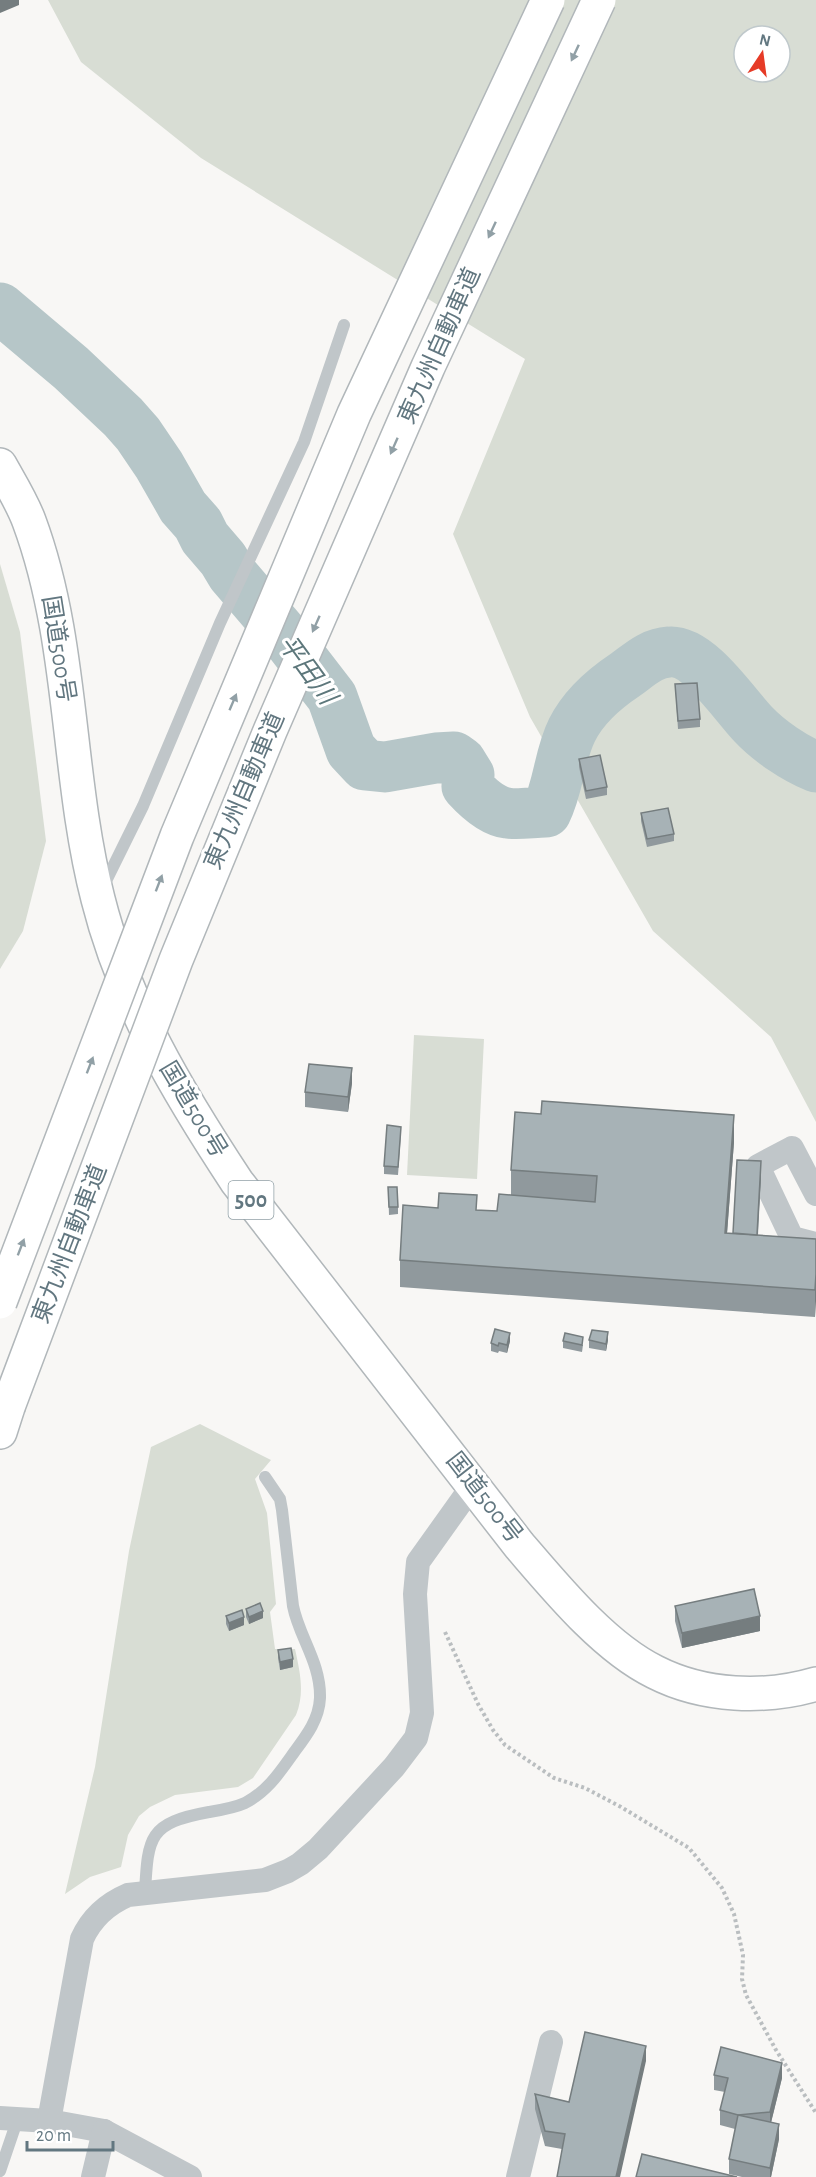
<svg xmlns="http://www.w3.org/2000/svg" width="816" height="2177" viewBox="0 0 816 2177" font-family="'Alegreya Sans','Noto Sans JP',sans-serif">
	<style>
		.green { fill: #d8ddd4; fill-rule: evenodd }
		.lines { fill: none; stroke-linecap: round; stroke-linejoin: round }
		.river { stroke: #b6c6c8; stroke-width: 51 }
		.trunk-casing { stroke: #b1b7ba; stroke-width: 36 }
		.motorway-casing { stroke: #b1b7ba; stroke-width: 36 }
		.path { stroke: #babec0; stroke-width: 4; stroke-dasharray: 3 3; stroke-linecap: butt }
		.service { stroke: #c0c6c9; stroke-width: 12 }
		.minor { stroke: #c0c6c9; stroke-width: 24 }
		.trunk { stroke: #fff; stroke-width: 33 }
		.motorway { stroke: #fff; stroke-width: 33 }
		.motorway-bridge-casing { stroke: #b1b7ba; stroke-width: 36; stroke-linecap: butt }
		.motorway-bridge { stroke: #fff; stroke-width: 33 }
		.wall { fill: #90999d }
		.shaded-wall { fill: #757d7f }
		.building { fill: #a7b2b6; stroke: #757d7f; stroke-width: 1.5 }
		.oneway { fill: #91a0a6 }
		.labels { text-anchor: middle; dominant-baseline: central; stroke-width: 6; stroke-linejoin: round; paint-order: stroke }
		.shield { fill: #fff; stroke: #91a0a6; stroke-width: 1.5 }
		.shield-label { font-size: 22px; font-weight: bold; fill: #627780 }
		.street-label { font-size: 24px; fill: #627780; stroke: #fff }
		.water-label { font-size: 26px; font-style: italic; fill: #5d777b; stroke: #fff }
	</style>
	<rect width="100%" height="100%" fill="#f8f7f5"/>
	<!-- green -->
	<g class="green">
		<path d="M 48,0 L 816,0 L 816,1122 L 771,1037 L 653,931 L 530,717 L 453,534 L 525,359 L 201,158 L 81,62 ZM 744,36 L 780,36 L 780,72 L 744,72 Z"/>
		<polygon points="0,564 20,632 46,841 23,931 0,969"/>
		<polygon points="414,1035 484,1039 477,1179 407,1175"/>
		<path d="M 200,1424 L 271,1460 L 255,1479 L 267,1513 L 276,1604 L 270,1612 L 275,1649 L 295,1649 C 300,1672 305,1693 296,1715 L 253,1778 L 238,1787 L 175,1795 L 150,1807 L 139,1816 L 128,1835 L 121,1867 L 90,1877 L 65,1894 L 95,1767 L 129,1551 L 151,1447 Z"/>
	</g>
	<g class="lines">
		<!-- river -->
		<path class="river" d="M 0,308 L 71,368 L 123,417 L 138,434 L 159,465 L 183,507 L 198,524 L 205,538 L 223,559 L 232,574 L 285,636 L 332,697 L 351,750 L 365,765 L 385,767 L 436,758 L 454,757 L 461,762 L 469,775 L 467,786 C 477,797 492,811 507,813 C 518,815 534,812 546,812 C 559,786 559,756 572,730 C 584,706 604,689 625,675 C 639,665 651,653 669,652 C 698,649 734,704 753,724 C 769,741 794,758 816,767"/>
		<!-- trunk casing -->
		<g class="trunk-casing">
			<path id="trunk" d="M 0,465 C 10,483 22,502 29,521 C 74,642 66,775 98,899 C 124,1003 179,1094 237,1182 L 519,1545 C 556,1588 604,1647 655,1672 C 704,1697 765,1699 816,1684"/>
		</g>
		<!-- motorway casing -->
		<g class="motorway-casing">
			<polyline id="motorway" points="0,1432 8,1407"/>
		</g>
		<!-- path -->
		<polyline class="path" points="445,1632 478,1704 493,1730 505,1745 554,1778 585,1788 621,1807 689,1848 722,1888 734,1914 738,1932 743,1955 742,1979 746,1995 776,2050 816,2113"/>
		<!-- service -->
		<g class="service">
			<polyline points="102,889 143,806 220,623 304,442 344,325"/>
			<path d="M 145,1892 C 148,1836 149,1823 209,1812 C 221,1810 234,1808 245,1803 C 268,1791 280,1772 295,1751 C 307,1735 319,1719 320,1698 C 321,1663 299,1637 293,1606 L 282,1510 L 280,1499 L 265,1477"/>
			<polyline points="0,2171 18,2118"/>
		</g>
		<!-- minor -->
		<g class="minor">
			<polyline points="816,1194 792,1148 758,1166 792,1238 816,1244"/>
			<polyline points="0,2118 49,2121 104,2131 190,2177"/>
			<path d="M 49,2121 L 82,1939 C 91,1919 107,1904 128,1895 L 265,1880 L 288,1871 L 300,1864 L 318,1849 L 394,1767 L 416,1738 L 422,1713 L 415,1594 L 418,1562 L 473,1485"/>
			<polyline points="93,2177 104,2131"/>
			<polyline points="518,2177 551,2042"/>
		</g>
		<!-- trunk -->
		<use href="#trunk" class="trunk"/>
		<!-- motorway -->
		<use href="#motorway" class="motorway"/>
		<!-- motorway-bridge casing -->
		<g class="motorway-bridge-casing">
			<g id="motorway-bridge">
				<polyline points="0,1302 177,836 354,414 548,0"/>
				<polyline points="8,1407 176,960 270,731 428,367 599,0"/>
			</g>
		</g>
		<!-- motorway-bridge -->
		<use href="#motorway-bridge" class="motorway-bridge"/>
	</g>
	<!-- wall -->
	<g class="wall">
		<polygon points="675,684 700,719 700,727 678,729"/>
		<polygon points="579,759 607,787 607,795 586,799 579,767"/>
		<polygon points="641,813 674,834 674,841 647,847 641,821"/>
		<polygon points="352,1083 348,1112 305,1107 305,1092"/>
		<polygon points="401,1134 398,1175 384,1174 384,1166"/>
		<polygon points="734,1142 727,1233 733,1233 761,1176 758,1235 816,1239 815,1317 400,1287 400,1260 438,1208 497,1211 511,1195 511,1170"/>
		<polygon points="388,1187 398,1207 398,1214 389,1215"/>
		<polygon points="589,1340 608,1340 606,1351 589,1348"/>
		<polygon points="510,1341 507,1353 499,1351 498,1353 491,1351 491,1343"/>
		<polygon points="563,1341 583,1345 582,1352 563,1348"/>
		<polygon points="675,1606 760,1631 682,1648 675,1621"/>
		<polygon points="246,1609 263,1618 249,1624 246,1617"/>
		<polygon points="226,1616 244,1625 229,1631 226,1624"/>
		<polygon points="278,1650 293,1667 280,1670 278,1658"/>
		<polygon points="646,2061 562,2149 545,2146 535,2109 535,2094 569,2102"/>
		<polygon points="714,2075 782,2078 771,2122 779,2139 771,2177 742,2177 729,2174 729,2159 735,2129 720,2125 720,2110 725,2092 714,2090"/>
	</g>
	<!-- shaded-wall -->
	<g class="shaded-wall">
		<polygon points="0,0 19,0 19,5 0,13"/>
		<polygon points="352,1068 352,1083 348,1112 348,1097"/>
		<polygon points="734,1115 734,1142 725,1260 725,1233"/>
		<polygon points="761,1161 761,1176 756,1254 756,1239"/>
		<polygon points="816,1274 816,1301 815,1317 815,1290"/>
		<polygon points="608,1332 608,1340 606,1351 606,1344"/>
		<polygon points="510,1333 510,1341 507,1353 507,1345"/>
		<polygon points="263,1611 263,1618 249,1624 249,1617"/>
		<polygon points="760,1616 760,1631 682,1648 682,1633"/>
		<polygon points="244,1617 244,1625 229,1631 229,1623"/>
		<polygon points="293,1659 293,1667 280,1670 280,1662"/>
		<polygon points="646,2046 646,2061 620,2177 616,2177"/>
		<polygon points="782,2063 782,2078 770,2127 770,2112"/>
		<polygon points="779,2124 779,2139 771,2177 770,2177 770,2168"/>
	</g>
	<!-- building -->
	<g class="building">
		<polygon points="697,683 700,719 678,721 675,684"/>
		<polygon points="600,755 607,787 586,791 579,759"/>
		<polygon points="668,808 674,834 647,839 641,813"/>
		<polygon points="309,1064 352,1068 348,1097 305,1092"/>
		<polygon points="542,1101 734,1115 725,1233 816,1239 816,1274 815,1290 400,1260 403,1205 438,1208 439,1193 477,1195 476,1210 497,1211 499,1194 595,1202 597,1176 511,1170 515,1112 541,1114"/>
		<polygon points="387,1125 401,1127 398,1167 384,1166"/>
		<polygon points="737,1160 761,1161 757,1235 733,1233"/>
		<polygon points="388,1187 397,1187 398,1207 389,1207"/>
		<polygon points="495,1329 510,1333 507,1345 499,1343 498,1346 491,1343"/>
		<polygon points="592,1330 608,1332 606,1344 589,1340"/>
		<polygon points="565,1333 583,1337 582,1345 563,1341"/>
		<polygon points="754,1589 760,1616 682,1633 675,1606"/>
		<polygon points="260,1603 263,1611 249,1617 246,1609"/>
		<polygon points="242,1610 244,1617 229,1623 226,1616"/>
		<polygon points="291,1648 293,1659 280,1662 278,1650"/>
		<polygon points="585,2032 646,2046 616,2177 557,2177 565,2134 545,2131 535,2094 569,2102"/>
		<polygon points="721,2047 782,2063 770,2112 738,2115 720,2110 728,2078 714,2075"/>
		<polygon points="738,2115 779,2124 770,2168 729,2159"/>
		<polygon points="642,2154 737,2177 636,2177"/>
	</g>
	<!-- one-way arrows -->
	<defs><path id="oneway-solid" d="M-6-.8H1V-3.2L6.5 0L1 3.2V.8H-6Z" transform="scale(1.5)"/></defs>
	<g class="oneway">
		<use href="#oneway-solid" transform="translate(575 53) rotate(115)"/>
		<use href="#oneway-solid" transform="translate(492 230) rotate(115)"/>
		<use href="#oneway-solid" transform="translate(394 446) rotate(114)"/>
		<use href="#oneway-solid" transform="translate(316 624) rotate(114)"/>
		<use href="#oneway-solid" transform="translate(233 702) rotate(-67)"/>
		<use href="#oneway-solid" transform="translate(159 883) rotate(-69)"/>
		<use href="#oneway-solid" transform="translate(90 1065) rotate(-69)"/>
		<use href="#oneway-solid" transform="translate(21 1247) rotate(-69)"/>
	</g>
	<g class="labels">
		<!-- shield labels -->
		<rect class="shield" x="228.5" y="1181" width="45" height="38" rx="4.5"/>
		<g class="shield-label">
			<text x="251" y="1200">500</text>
		</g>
		<!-- street labels -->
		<g class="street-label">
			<text transform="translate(440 346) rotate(-66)">東九州自動車道</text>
			<text transform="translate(58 649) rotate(81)">国道500号</text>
			<text transform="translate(245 791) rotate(-67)">東九州自動車道</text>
			<text transform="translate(193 1110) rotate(59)">国道500号</text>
			<text transform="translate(70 1244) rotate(-69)">東九州自動車道</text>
			<text transform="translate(484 1498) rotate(52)">国道500号</text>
		</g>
		<!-- water labels -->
		<g class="water-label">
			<text transform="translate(307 670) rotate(54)">平田川</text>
		</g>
	</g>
	<!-- north arrow -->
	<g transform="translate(762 54) rotate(13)"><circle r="28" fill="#ffffff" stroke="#c0c9cc" stroke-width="1.5"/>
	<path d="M0-4.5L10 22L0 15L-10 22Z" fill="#e63b27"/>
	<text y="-9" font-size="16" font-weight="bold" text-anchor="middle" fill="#627780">N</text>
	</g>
	<!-- scale -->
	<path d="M27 2141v9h86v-9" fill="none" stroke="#627780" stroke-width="3"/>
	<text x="36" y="2141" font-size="18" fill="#627780" stroke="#ffffff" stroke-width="4.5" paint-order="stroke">20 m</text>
</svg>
